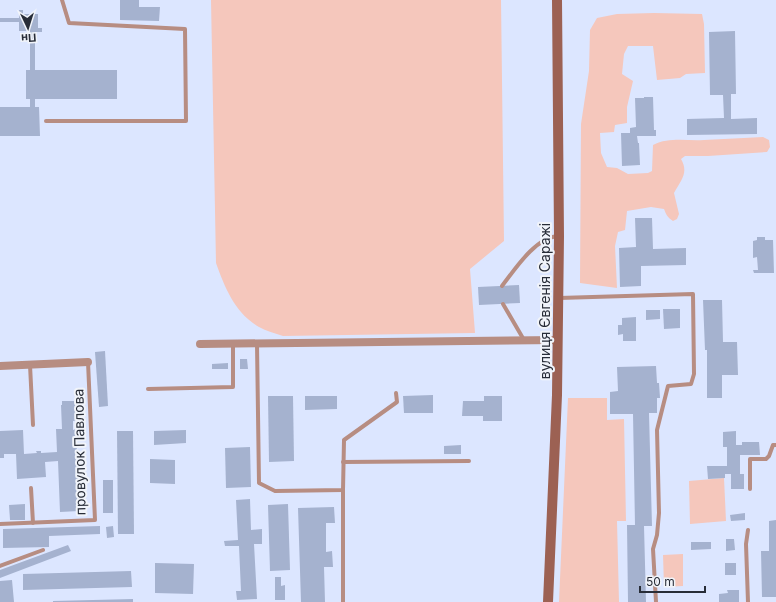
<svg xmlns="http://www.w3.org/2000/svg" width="776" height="602" viewBox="0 0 776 602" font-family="Inter,sans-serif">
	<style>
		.green { fill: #f5c7bc }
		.building { fill: #a5b2cf }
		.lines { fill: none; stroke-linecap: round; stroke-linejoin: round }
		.lane { stroke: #b78d82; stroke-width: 4 }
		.street { stroke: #b78d82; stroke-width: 8 }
		.secondary { stroke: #9c6153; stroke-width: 10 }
		.labels { text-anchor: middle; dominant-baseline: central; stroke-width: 4; stroke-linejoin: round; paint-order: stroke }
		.street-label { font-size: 14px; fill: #282d38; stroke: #f1f4fa }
	</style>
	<rect width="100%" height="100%" fill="#dce6ff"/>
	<!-- green -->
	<g class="green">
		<path d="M 211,0 L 501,0 L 504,241 L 470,269 L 475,333 L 283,336 C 275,333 266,331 259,327 C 235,313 225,288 216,263 Z"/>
		<path d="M 654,13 L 702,14 L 704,24 L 705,73 L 686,74 L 680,78 L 657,80 L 653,46 L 628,46 L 624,54 L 622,74 L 633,81 L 627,107 L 627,123 L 615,125 L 614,132 L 600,133 L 601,153 L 607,167 L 617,168 L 628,174 L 648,173 L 652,171 L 653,145 C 669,137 686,141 704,140 C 724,139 744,138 763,137 L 769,140 L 770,147 L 767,152 L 708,156 L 685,156 L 681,159 C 689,173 681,180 674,193 L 679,214 L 677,219 L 673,221 C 667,217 666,214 664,209 L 651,207 L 627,211 L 625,230 L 618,232 L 615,246 L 617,288 L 580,283 L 581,124 L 589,71 L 590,30 L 597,18 L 617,14 Z"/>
		<polygon points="568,398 607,398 607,420 624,419 626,521 617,521 619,602 559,602"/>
		<polygon points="724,478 726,521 690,524 689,481"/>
		<polygon points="683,554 683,586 664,587 663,555"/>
	</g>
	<!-- building -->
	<g class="building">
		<polygon points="120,0 139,0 139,7 160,7 159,21 120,20"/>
		<polygon points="19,10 23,10 23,14 38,14 38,28 42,28 42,32 35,32 35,70 117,70 117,99 35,99 35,107 39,107 40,136 0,136 0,107 30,107 30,99 26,99 26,70 30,70 30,31 19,31 19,22 0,22 0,18 19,18"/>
		<polygon points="735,31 736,94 731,94 731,119 757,118 757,134 687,135 687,119 724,118 723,95 710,95 709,32"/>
		<polygon points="644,97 653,97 654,130 656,130 656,136 637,136 638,143 639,143 640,165 622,166 621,133 630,133 630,128 636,127 635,98 644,98"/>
		<polygon points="635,218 652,218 653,249 686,248 686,265 641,266 641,286 620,287 619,248 636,247"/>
		<polygon points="757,237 765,237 765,240 773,240 774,273 754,273 753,270 758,270 757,257 753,258 753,241 757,240"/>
		<polygon points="519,285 520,303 479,305 478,287"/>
		<polygon points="703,300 722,300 723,342 737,342 738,375 722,375 722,398 707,398 707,350 705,350"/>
		<polygon points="663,309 680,309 680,328 664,329"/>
		<polygon points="646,310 660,310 660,319 646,320"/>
		<polygon points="636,317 636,341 623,341 623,334 618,335 618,325 622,325 622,318"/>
		<polygon points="105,351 108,406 99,407 95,352"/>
		<polygon points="240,359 247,359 248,369 240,369"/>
		<polygon points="228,363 228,369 212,369 212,364"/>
		<polygon points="656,366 657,383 659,383 660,398 657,398 657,413 649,413 652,526 644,526 646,602 628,602 627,525 635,525 633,414 610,414 610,392 618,391 617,367"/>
		<polygon points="433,395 433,413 404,413 403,396"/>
		<polygon points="268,396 293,396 294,461 269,462"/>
		<polygon points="305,396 337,396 337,409 305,410"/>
		<polygon points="484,396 502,396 502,421 483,421 483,416 462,416 463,401 484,401"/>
		<polygon points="62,401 78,401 78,405 80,405 81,420 73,421 73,430 76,429 77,453 75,453 76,460 77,460 78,484 77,484 77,492 78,492 79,511 60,512 58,461 45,462 46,477 17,479 16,454 4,454 4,458 0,458 0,431 23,430 24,454 37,453 36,451 41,451 41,453 57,452 56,429 62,429 61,405 62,405"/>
		<polygon points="186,430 186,443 154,445 154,431"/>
		<polygon points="117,431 133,431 134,534 118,534"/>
		<polygon points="736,431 736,445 742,445 742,442 759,442 760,455 740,455 740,474 744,474 744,489 731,489 731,474 725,474 725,478 708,479 707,466 727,466 727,447 723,447 723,432"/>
		<polygon points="461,445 461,454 444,454 444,446"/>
		<polygon points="250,447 251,487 226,488 225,448"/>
		<polygon points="150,459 175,460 175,484 150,483"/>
		<rect x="103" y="480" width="10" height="33"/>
		<polygon points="250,499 251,530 262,529 262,544 254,544 257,599 237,600 236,591 241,591 239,546 225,546 224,541 238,540 236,500"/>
		<polygon points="25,504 25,520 10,520 9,505"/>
		<polygon points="288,504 290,570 270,571 268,505"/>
		<polygon points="334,507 335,523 326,523 326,552 332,551 333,567 324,567 325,602 301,602 298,508"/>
		<polygon points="745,513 745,520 731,521 730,515"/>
		<polygon points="776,520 776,597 762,597 761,551 769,551 769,521"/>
		<polygon points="100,526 100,534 49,536 49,547 3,548 3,529"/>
		<polygon points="113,526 114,537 107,538 106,527"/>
		<polygon points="726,539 734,539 735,550 726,551"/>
		<polygon points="691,542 711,542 711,549 691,550"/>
		<polygon points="68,545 71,551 0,578 0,570"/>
		<polygon points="155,563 194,564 193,594 155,593"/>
		<rect x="725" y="563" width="11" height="12"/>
		<polygon points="131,571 132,587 23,590 23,574"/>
		<polygon points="275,577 281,577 281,586 285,585 285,600 275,600"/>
		<polygon points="12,580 14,602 0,602 0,581"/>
		<polygon points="727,590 739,590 739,602 719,602 719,594 728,593"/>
		<polygon points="133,599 133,602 53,602 53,601"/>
	</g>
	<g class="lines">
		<!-- lane -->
		<g class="lane">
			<polyline points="46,121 186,121 185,29 69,23 62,0"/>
			<path d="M 502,286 C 515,269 536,237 558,236"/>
			<polyline points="559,298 693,294 694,374 691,384 668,386 657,430 659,513 657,535 653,549 656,602"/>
			<polyline points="503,304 524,340"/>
			<polyline points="257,344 259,483 275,491 343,490 344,440 397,402 396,393"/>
			<polyline points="30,365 33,425"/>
			<polyline points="148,389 233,387 233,344"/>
			<polyline points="343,462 469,461"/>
			<polyline points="31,488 33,523"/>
			<polyline points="750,489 750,459 766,459 769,456 773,445 776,445"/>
			<polyline points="343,490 343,602"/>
			<polyline points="0,524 95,520 88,362"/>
			<polyline points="748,530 746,544 748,602"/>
			<polyline points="0,566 43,550"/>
		</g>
		<!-- street -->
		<g class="street">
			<polyline points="200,344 558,340"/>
			<polyline points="0,366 88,362"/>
		</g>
		<!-- secondary -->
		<polyline class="secondary" points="548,602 557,395 559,236 557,0"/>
	</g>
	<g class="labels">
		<!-- street labels -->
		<g class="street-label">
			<text transform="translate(544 301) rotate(-90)">вулиця Євгенія Саражі</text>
			<text transform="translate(79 452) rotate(-91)">провулок Павлова</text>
		</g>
	</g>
	<!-- north arrow -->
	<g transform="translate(28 28) rotate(176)" stroke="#f1f4fa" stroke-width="3" paint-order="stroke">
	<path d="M0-3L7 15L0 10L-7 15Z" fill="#282d38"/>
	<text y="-6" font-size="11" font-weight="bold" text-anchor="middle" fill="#282d38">Пн</text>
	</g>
	<!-- scale -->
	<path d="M640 586v6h65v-6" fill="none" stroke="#282d38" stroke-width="2"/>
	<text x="646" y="586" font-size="12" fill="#282d38" stroke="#f1f4fa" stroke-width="3" paint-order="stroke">50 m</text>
</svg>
